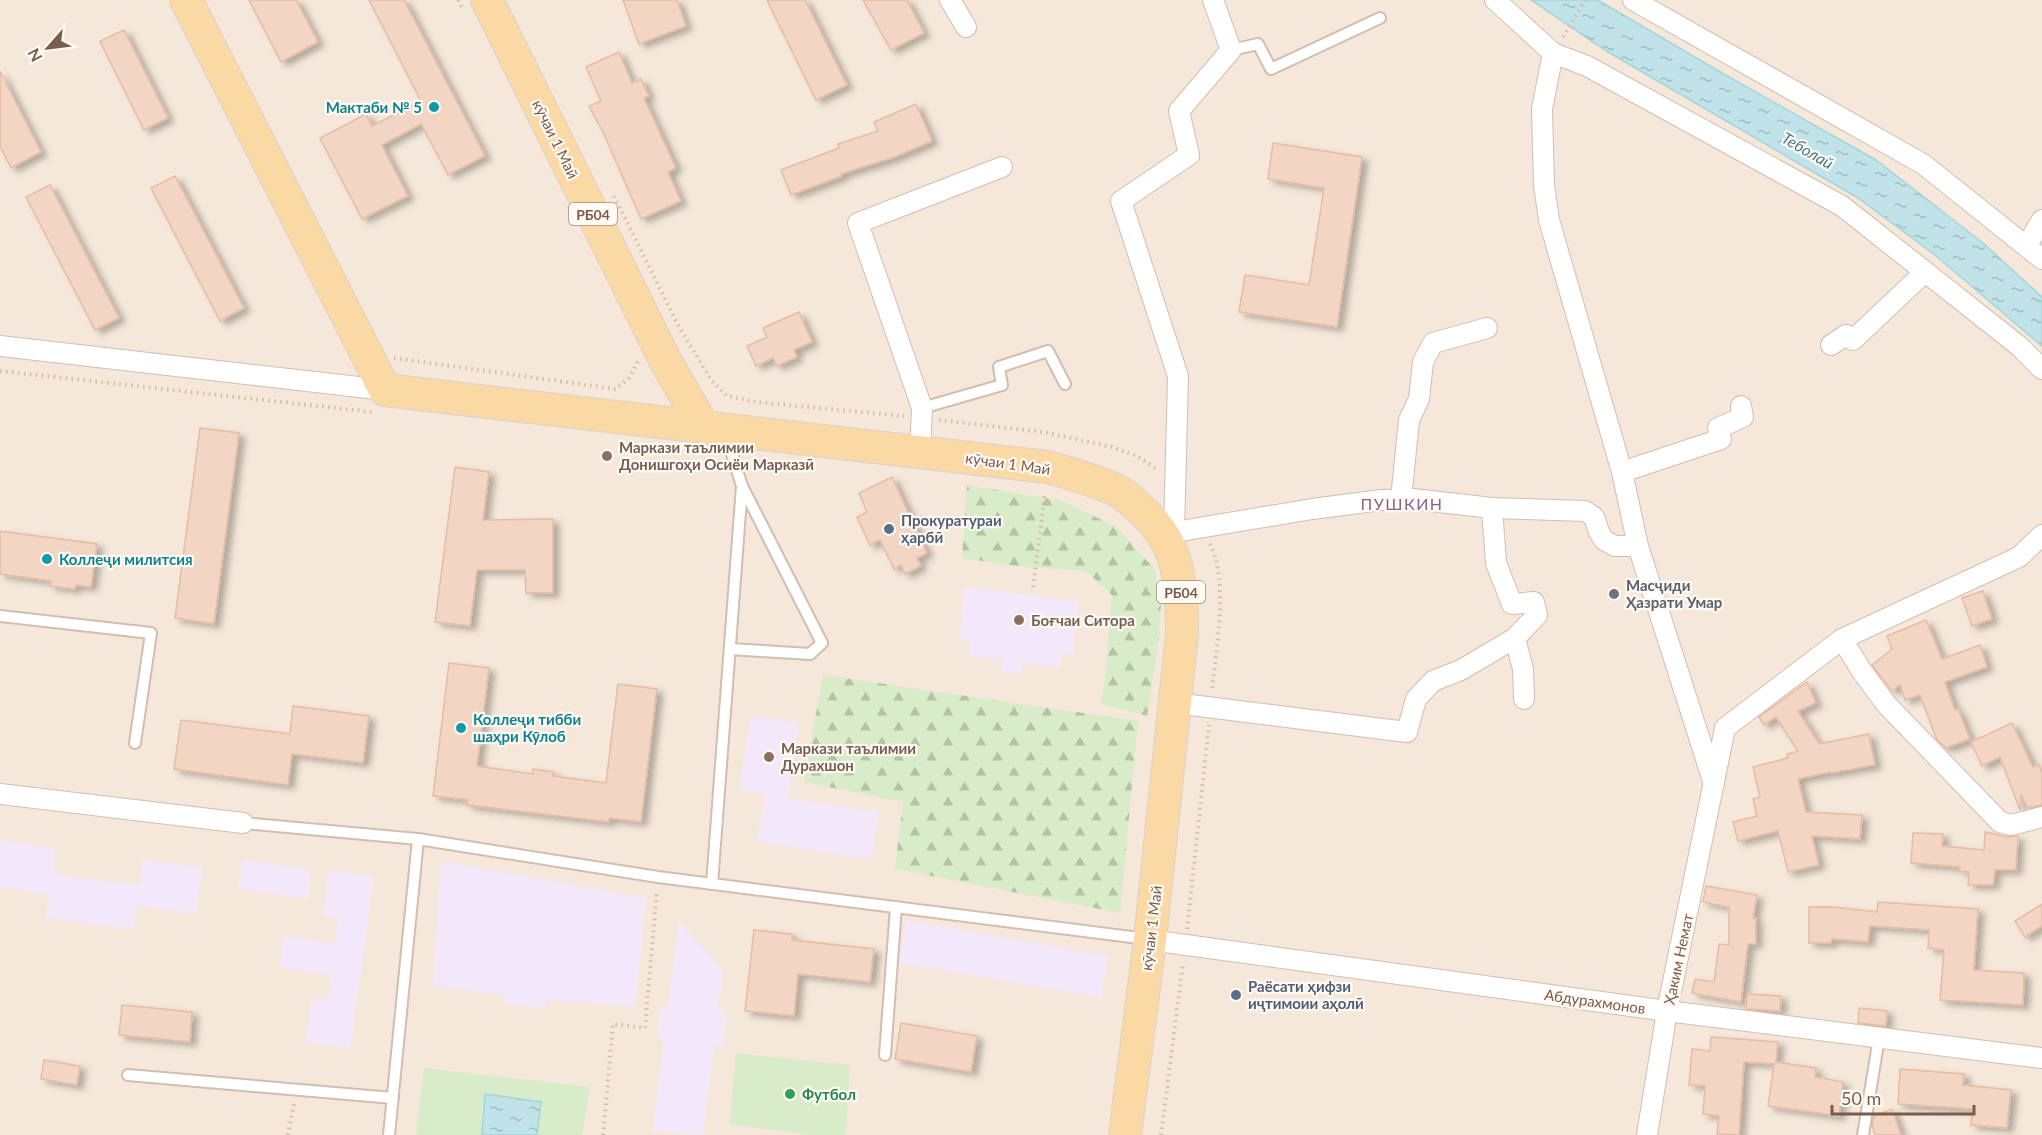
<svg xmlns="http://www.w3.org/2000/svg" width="2042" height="1135" viewBox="0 0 2042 1135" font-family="Lato,sans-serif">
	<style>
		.residential { fill: #f5e8da }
		.education { fill: #f3e8fa }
		.forest { fill: url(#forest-firs) }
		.park { fill: #d8ecc9 }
		.water { fill: url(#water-ripples); stroke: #a5d3da; stroke-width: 1.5 }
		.building { fill: #f3d5c3; stroke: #e6bba3; stroke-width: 1.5; filter: url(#shadow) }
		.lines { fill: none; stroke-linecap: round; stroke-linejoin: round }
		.service-casing { stroke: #d1beb0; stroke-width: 14 }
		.minor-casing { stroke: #d1beb0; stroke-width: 22 }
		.primary-casing { stroke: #dad1cd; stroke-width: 34 }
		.path { stroke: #d9b8a5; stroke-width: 4; stroke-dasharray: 1.5 4.5; stroke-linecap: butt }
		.service { stroke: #fff; stroke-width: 10 }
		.minor { stroke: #fff; stroke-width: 20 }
		.primary { stroke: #fbd9a5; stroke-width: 32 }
		.culture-dot { fill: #0f9aa8; stroke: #fffaf3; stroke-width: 2 }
		.education-dot { fill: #8d6e63; stroke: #fffaf3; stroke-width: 2 }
		.service-dot { fill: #5c6f8a; stroke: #fffaf3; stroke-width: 2 }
		.worship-dot { fill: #6b7280; stroke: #fffaf3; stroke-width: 2 }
		.leisure-dot { fill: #2e9e5b; stroke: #fffaf3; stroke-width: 2 }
		.labels { text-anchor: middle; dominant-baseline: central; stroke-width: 4.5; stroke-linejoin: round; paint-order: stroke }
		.shield { fill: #fffaf3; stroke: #a28b7f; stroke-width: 1.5 }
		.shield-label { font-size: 14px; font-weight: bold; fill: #7a5c4d }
		.culture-label { font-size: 15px; font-weight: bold; fill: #0d838f; stroke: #fffaf3; text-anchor: start }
		.street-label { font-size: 15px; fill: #7a5c4d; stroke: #fffaf3 }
		.education-label { font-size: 15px; font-weight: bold; fill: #785e54; stroke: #fffaf3; text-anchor: start }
		.service-label { font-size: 15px; font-weight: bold; fill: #4e5e75; stroke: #fffaf3; text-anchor: start }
		.worship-label { font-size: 15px; font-weight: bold; fill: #5b616d; stroke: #fffaf3; text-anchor: start }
		.leisure-label { font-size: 15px; font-weight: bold; fill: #27864d; stroke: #fffaf3; text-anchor: start }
		.water-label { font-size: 16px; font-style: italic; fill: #437c86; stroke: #fffaf3 }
		.neighbourhood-label { font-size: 16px; letter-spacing: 1.5px; fill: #846695; stroke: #fffaf3 }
	</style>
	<defs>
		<pattern id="forest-firs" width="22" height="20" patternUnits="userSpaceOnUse" patternTransform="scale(1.5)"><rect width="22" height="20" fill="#d8ecc9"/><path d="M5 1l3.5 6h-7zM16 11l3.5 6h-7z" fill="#b4c2a5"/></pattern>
		<pattern id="water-ripples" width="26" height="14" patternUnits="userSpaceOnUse" patternTransform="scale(1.5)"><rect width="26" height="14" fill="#bfe3e8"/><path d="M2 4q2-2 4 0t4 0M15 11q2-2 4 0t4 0" fill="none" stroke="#a0bbbe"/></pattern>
		<filter id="shadow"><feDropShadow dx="6" dy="4" stdDeviation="3" flood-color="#0004"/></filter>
	</defs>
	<rect width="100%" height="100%" fill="#fdf6ec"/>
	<!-- residential -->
	<rect class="residential" x="0" y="0" width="2042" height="1135"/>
	<!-- education -->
	<g class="education">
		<polygon points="965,587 1079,601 1073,655 1062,654 1060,668 1022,663 1020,674 1001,672 1002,660 969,656 971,641 959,639"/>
		<polygon points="751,716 799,723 788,798 879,812 871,860 757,842 765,794 739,790"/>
		<polygon points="0,840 55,848 53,874 139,885 143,859 202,867 196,914 137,906 133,930 46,918 49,895 0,888"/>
		<polygon points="242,859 312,869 308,899 238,889"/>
		<polygon points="441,861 646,898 635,1006 547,1001 546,1009 503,1004 504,995 433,986"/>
		<polygon points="329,870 374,876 350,1049 306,1043 312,997 327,999 331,975 280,968 284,936 335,943 338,919 323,917"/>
		<polygon points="906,920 1108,956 1101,998 899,963"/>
		<polygon points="679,922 723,970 718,1010 727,1012 723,1047 714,1046 703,1135 653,1131 664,1038 657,1037 661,1006 668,1007"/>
	</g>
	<!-- forest -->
	<g class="forest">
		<polygon points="967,485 1063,501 1118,528 1155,570 1161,604 1159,638 1147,716 1101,704 1106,672 1112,595 1086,571 1016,566 962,558"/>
		<polygon points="823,675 1138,721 1120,913 895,869 903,802 804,782"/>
	</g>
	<!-- park -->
	<g class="park">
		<polygon points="736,1053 850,1065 846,1135 809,1135 730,1124"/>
		<polygon points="424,1068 590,1087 582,1135 416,1135"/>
	</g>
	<!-- water -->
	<g class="water">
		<polygon points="1531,0 1598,0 1715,69 1876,160 1983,243 2042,297 2042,346 1935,255 1858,198 1608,52"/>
		<polygon points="485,1094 541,1102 537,1135 482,1135"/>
	</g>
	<!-- building -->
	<g class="building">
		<polygon points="249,0 296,0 318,42 281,62"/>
		<polygon points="369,0 404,0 485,156 448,175 421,124 382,145 408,196 362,219 320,138 366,114 372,126 421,101"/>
		<polygon points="623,0 677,0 686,26 639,44"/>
		<polygon points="767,0 805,0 847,85 816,100"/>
		<polygon points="863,0 907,0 924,33 891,50"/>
		<polygon points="124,30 168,118 144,130 100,41"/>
		<polygon points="619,52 632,83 641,79 649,96 644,98 676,168 668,172 681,201 641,219 604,134 589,106 601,101 586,67"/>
		<polygon points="0,71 41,152 11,168 0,146"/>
		<polygon points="916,104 932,141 895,157 841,174 842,176 791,195 781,170 839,148 838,144 878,131 874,122"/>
		<polygon points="1273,143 1362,157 1337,327 1239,312 1245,275 1309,285 1324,188 1268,179"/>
		<polygon points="175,176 244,308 220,321 151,188"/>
		<polygon points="50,185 119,318 95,330 26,197"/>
		<polygon points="799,312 812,342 794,350 797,357 777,366 773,358 756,366 747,346 767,337 763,328"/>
		<polygon points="200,428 239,433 214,624 175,618"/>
		<polygon points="455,467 489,472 483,520 553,519 553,593 526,593 525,570 477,570 470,626 435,622"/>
		<polygon points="892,477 927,553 917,558 921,566 905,574 901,565 894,569 880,540 870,545 857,517 867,512 859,493"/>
		<polygon points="0,531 97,544 91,587 76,585 75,589 50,586 51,581 0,574"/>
		<polygon points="1983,591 1992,619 1972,626 1962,598"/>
		<polygon points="1926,620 1942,659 1980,645 1987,667 1945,682 1955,710 1958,709 1970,739 1946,748 1937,740 1920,695 1905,700 1900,685 1892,691 1872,665 1892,649 1887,636"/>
		<polygon points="449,663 489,668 477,766 533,774 533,769 553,772 553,776 606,783 618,684 657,689 641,822 609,818 609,822 467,805 468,800 433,796"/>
		<polygon points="1807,682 1816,703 1798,711 1819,744 1869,734 1875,765 1831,773 1830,772 1798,779 1806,812 1862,815 1860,839 1812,836 1819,865 1788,872 1778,831 1738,841 1733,822 1757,816 1753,799 1760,797 1753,767 1788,758 1787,754 1798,751 1776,717 1764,725 1759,717"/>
		<polygon points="293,706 369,716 363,763 292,754 288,785 174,769 181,720 290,734"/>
		<polygon points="2012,723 2033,767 2039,765 2042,773 2042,805 2028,808 2021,795 2020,810 2000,757 1982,766 1971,742"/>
		<polygon points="1985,832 2008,837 2018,836 2016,870 1995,870 1993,885 1968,885 1969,872 1959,871 1960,867 1911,863 1913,833 1943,834 1942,846 1984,850"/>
		<polygon points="1706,886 1757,895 1753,918 1756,918 1756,944 1748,944 1741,1002 1692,993 1695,979 1714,982 1719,944 1729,945 1729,907 1703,902"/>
		<polygon points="1878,902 1978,909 1974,970 2024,973 2023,1005 1940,1000 1944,950 1928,948 1929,930 1870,926 1868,942 1832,939 1831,943 1809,943 1809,907 1832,907 1877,912"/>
		<polygon points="2042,904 2042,926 2025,937 2015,921"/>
		<polygon points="754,930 792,934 792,940 874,949 870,982 798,974 794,1016 745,1011"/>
		<polygon points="1747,994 1781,996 1780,1011 1746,1009"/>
		<polygon points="122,1005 192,1012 190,1042 119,1035"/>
		<polygon points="1859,1008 1887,1011 1886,1026 1858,1023"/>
		<polygon points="901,1023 977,1036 971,1072 895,1059"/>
		<polygon points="1711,1037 1778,1042 1776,1062 1816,1068 1815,1077 1843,1082 1839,1116 1768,1106 1774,1064 1744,1062 1739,1135 1717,1134 1719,1116 1703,1114 1705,1086 1689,1085 1692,1049 1710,1051"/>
		<polygon points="44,1060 80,1066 77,1085 41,1079"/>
		<polygon points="1900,1069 1964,1074 1963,1085 2011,1090 2007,1128 1971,1125 1972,1109 1898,1104"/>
		<polygon points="1892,1109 1901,1135 1875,1135 1872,1126 1874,1116"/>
	</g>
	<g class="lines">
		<!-- service casing -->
		<g class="service-casing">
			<g id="service">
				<polyline points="1231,50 1258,44 1271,69 1380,18"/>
				<polyline points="922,408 1002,385 999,367 1048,351 1065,384"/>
				<polyline points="0,616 151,633 135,743"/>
				<polyline points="730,649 810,654 822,643 742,486"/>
				<polyline points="243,823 418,839 658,877 1147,939"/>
				<polyline points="712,884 742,486 725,432"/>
				<polyline points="885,1055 896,907"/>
				<polyline points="128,1075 393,1098"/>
				<polyline points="389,1135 418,839"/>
				<polyline points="1863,1135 1879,1038"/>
			</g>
		</g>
		<!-- minor casing -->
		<g class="minor-casing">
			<g id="minor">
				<polyline points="950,0 966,27"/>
				<polyline points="1495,0 1553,53 1542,109 1544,185 1549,220 1622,472 1638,546 1714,784"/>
				<polyline points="1633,0 1923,164 2042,259"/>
				<polyline points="1553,53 1587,66 1842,206 2019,346 2042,369"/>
				<polyline points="2027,245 2042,220"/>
				<polyline points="1831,345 1846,335 1853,340 1925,272"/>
				<polyline points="0,346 385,390"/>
				<polyline points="920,452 922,408 858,223 1002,167"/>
				<polyline points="1622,472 1721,439 1718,428 1743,417 1741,406"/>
				<polyline points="1401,499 1409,420 1419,399 1423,362 1433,343 1487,328"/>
				<polyline points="1174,532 1178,376 1121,201 1189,155 1179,111 1231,50 1213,0"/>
				<polyline points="1163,534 1312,509 1382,500 1413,499 1492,508 1585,511 1594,517 1599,532 1604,540 1615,546 1638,546"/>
				<polyline points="1515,638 1523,669 1524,699"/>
				<polyline points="1842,639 1861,670 1886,704 2000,822 2011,825 2042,817"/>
				<polyline points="1175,703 1407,732 1416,699 1433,681 1461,670 1515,638 1537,615 1534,602 1512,604 1496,563 1492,508"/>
				<polyline points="0,794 243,823"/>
				<polyline points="1150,940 1667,1011 2041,1058"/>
				<polyline points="1647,1135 1667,1011 1725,728 1842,639 2019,557 2042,535"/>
			</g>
		</g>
		<!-- primary casing -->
		<g class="primary-casing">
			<g id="primary">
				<path d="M 186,0 L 385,390 L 1048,467 C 1071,474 1095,480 1118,491 C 1126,495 1133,502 1139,508 C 1180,542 1182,584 1182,634 L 1150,940 L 1125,1135"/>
				<polyline points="487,0 665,360 703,426"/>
			</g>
		</g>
		<!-- path -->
		<g class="path">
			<polyline points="458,0 462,8"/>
			<polyline points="1563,37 1585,0"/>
			<polyline points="614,196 679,327 712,381 727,396 756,402 904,416"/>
			<polyline points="394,358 615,389 629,378 638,361"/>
			<polyline points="0,371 373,412"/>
			<polyline points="939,420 1043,432 1112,447 1137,456 1157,469"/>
			<path d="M 1210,544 C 1229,580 1216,649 1212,690"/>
			<polyline points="1033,587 1045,492"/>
			<polyline points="1187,929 1209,725"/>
			<polyline points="288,1135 294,1103"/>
			<polyline points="603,1135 613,1024 645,1028 657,890"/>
			<polyline points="1161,1135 1183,963"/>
		</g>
		<!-- service -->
		<use href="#service" class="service"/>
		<!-- minor -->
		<use href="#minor" class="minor"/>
		<!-- primary -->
		<use href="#primary" class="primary"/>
	</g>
	<!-- markers -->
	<g class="culture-dot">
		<circle cx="434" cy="107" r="6"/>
		<circle cx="47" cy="559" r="6"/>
		<circle cx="461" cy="728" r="6"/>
	</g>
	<g class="education-dot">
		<circle cx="607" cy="456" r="6"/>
		<circle cx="1019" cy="620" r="6"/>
		<circle cx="769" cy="757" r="6"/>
	</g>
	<g class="service-dot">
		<circle cx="889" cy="529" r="6"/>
		<circle cx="1236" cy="995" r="6"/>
	</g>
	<circle class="worship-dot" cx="1614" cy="594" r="6"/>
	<circle class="leisure-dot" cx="790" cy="1094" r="6"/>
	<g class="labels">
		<!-- shield labels -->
		<g class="shield">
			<rect x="569" y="203" width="48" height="22" rx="4.5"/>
			<rect x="1157" y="581" width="48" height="22" rx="4.5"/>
		</g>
		<g class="shield-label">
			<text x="593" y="214">РБ04</text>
			<text x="1181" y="592">РБ04</text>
		</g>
		<!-- culture labels -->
		<g class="culture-label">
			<text x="422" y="107" text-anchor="end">Мактаби № 5</text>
			<text x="59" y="559">Коллеҷи милитсия</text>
			<text x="473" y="719">Коллеҷи тибби<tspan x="473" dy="17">шаҳри Кӯлоб</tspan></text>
		</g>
		<!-- street labels -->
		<g class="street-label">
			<text transform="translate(556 139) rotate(64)">кӯчаи 1 Май</text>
			<text transform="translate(1008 463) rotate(8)">кӯчаи 1 Май</text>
			<text transform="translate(1151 928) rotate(-83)">кӯчаи 1 Май</text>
			<text transform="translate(1678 959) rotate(-78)">Ҳаким Немат</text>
			<text transform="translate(1595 1001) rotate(8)">Абдурахмонов</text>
		</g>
		<!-- education labels -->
		<g class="education-label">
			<text x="619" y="447">Маркази таълимии<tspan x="619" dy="17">Донишгоҳи Осиёи Марказӣ</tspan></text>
			<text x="1031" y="620">Боғчаи Ситора</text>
			<text x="781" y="748">Маркази таълимии<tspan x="781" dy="17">Дурахшон</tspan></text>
		</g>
		<!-- service labels -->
		<g class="service-label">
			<text x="901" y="520">Прокуратураи<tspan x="901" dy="17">ҳарбӣ</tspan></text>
			<text x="1248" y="986">Раёсати ҳифзи<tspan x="1248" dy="17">иҷтимоии аҳолӣ</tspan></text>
		</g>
		<!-- worship labels -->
		<g class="worship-label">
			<text x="1626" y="585">Масҷиди<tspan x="1626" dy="17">Ҳазрати Умар</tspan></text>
		</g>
		<!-- leisure labels -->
		<g class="leisure-label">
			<text x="802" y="1094">Футбол</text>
		</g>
		<!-- water labels -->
		<g class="water-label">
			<text transform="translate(1808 150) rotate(30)">Теболай</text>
		</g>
		<!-- neighbourhood labels -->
		<g class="neighbourhood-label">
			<text x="1402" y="503">ПУШКИН</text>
		</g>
	</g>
	<!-- north arrow -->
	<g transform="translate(48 48) rotate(242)" stroke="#fffaf3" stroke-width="4.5" paint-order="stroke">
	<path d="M0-4.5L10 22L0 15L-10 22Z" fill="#7a5c4d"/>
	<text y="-9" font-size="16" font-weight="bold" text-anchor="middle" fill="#7a5c4d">N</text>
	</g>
	<!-- scale -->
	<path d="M1832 1105v9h142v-9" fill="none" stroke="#7a5c4d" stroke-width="3"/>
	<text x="1841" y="1105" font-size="18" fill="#7a5c4d" stroke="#fffaf3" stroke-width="4.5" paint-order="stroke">50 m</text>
</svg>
